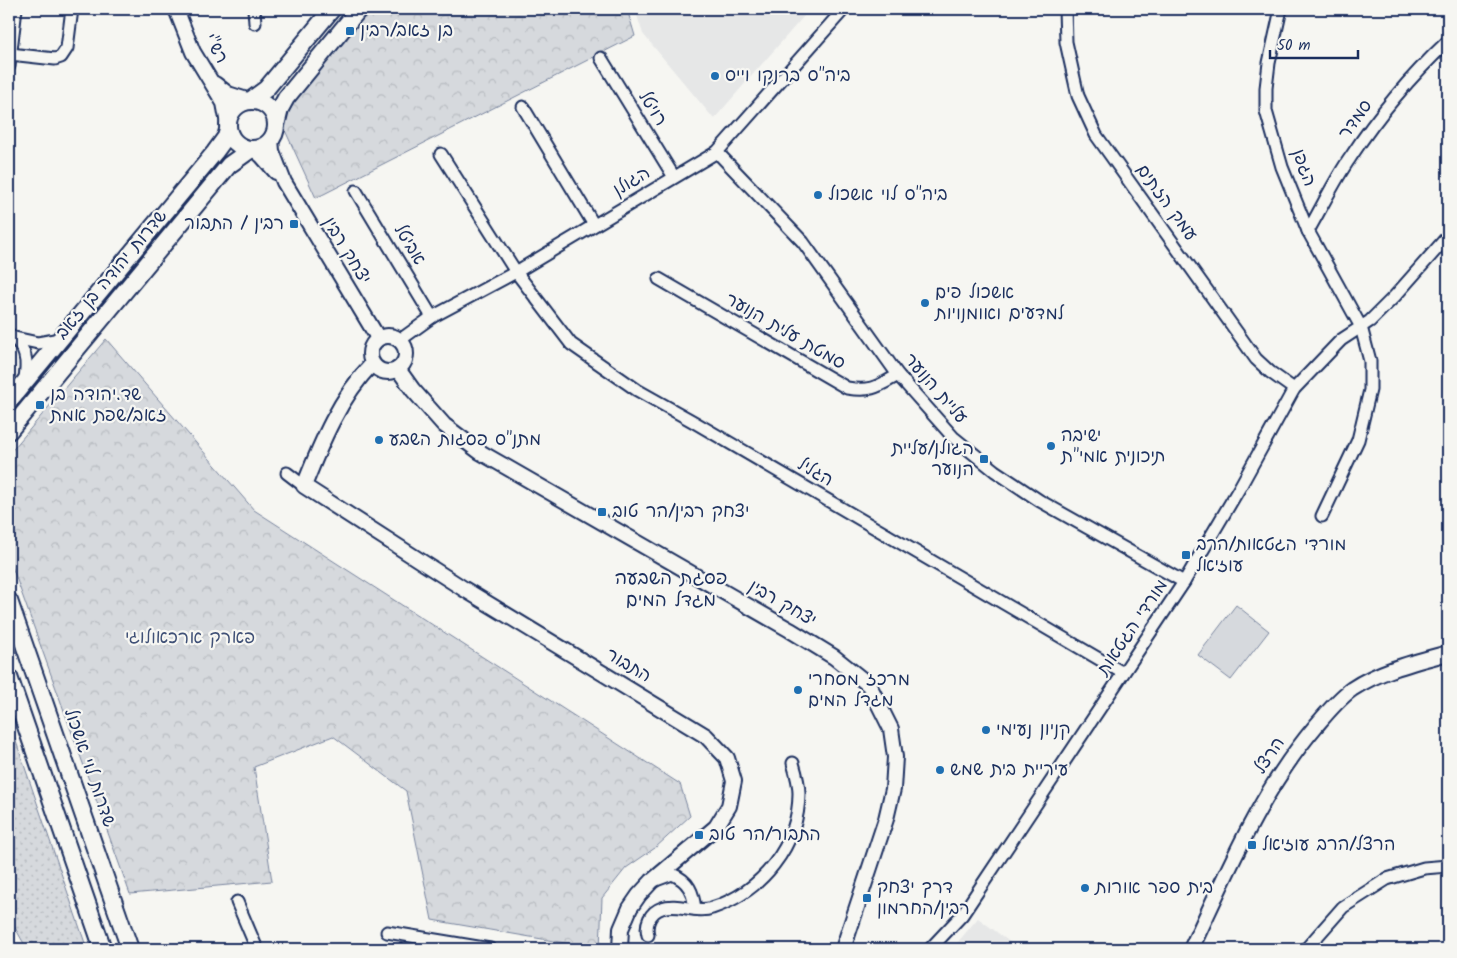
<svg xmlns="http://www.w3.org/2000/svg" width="1457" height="958" viewBox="0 0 1457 958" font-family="Kalam,'Playpen Sans Hebrew',sans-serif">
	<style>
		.built { fill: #e6e7e7 }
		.grass { fill: url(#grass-dots); stroke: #78849e }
		.park { fill: url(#park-crowns); stroke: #78849e }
		.pitch { fill: #d6d9dd; stroke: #78849e }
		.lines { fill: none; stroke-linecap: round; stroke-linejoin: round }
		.minor-casing { stroke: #1b2f5e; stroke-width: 15 }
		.tertiary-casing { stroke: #1b2f5e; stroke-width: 18 }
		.secondary-casing { stroke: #1b2f5e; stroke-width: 20 }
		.minor { stroke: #f6f6f2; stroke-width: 11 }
		.tertiary { stroke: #f6f6f2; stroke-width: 14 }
		.secondary { stroke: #f6f6f2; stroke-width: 16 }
		.poi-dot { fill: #1f6fb2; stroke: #f6f6f2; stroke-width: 2 }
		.labels { text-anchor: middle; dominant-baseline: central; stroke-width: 4.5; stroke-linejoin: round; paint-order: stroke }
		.poi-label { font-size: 18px; fill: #1b2f5e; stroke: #f6f6f2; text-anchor: start }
		.street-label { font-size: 18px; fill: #1b2f5e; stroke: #f6f6f2 }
		.park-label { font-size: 18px; fill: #405177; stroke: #f6f6f2 }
		.neighbourhood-label { font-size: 19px; fill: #1b2f5e; stroke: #f6f6f2 }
	</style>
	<defs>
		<pattern id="grass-dots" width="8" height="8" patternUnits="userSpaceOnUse" patternTransform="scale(1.25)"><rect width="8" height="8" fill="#d6d9dd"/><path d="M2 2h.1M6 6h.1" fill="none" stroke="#b7bbc0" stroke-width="1.8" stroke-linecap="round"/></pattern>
		<pattern id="park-crowns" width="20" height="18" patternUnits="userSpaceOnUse" patternTransform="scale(1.25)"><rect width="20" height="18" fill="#d6d9dd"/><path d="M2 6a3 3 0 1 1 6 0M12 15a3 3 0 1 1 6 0" fill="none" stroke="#b7bbc0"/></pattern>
	</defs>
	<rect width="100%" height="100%" fill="#f6f6f2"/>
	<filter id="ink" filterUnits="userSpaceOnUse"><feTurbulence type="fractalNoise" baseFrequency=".02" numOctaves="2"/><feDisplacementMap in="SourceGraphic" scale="10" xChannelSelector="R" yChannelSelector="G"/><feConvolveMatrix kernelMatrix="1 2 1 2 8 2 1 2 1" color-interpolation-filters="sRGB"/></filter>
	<g filter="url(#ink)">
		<!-- built -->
		<g class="built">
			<polygon points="635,9 810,9 714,119 643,34"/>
			<polygon points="978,918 1019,949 952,949"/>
		</g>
		<!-- grass -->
		<polygon class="grass" points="9,721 87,949 27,949 9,917"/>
		<!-- park -->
		<g class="park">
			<polygon points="366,9 627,9 635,36 316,198 283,126 297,89"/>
			<polygon points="106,339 254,510 680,784 690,816 655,848 626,868 602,898 600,949 432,920 406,791 333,736 254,767 272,881 130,894 9,558 9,454"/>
		</g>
		<!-- pitch -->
		<polygon class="pitch" points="1236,605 1269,631 1231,680 1198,655"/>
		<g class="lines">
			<!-- minor casing -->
			<g class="minor-casing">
				<g id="minor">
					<polyline points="254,9 255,23"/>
					<polyline points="1065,9 1066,42 1078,96 1096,135 1256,359 1270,372 1294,389"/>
					<polyline points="1281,9 1269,63 1266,88 1266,111 1282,167 1308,231 1361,327 1370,361 1370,390 1358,440 1322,516"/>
					<polyline points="10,54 55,59 61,57 67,48 72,9"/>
					<polyline points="601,58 674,177"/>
					<polyline points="9,66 16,9"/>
					<polyline points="523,107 594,225"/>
					<polyline points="717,152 803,242 898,375 953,437 995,471 1040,501 1184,582"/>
					<polyline points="441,154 516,272 571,344 637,390 694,422 1123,673"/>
					<polyline points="356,191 432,317"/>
					<path d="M 1308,231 C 1322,207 1334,181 1350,158 C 1378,115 1411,76 1448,41"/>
					<path d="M 659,279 L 847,388 C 871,392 877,387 898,375"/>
					<path d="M 9,334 C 26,347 29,361 24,382"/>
					<polyline points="15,338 38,343 60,339"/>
					<polyline points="400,340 432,317 516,272 717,152 844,9"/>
					<polyline points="287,473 304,486"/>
					<path d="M 656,880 L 672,874 C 689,881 693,892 695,909"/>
					<polyline points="237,902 257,949"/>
					<polyline points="387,932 490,949"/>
					<path d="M 648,935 C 645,924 650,912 662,908 C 678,902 696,914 712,908 C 761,892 799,846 799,793 C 799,783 796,773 793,763"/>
					<polyline points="930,949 962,915 1184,582 1240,487 1294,389 1341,340 1370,321 1395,296 1448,236"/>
					<polyline points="1306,949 1343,907 1387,879 1424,868 1448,866"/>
				</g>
			</g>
			<!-- tertiary casing -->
			<g class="tertiary-casing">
				<g id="tertiary">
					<polyline points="176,9 193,52 224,103 228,124"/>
					<polyline points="215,84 228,94 247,100"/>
					<polyline points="271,139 272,151 284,182 378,338"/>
					<polyline points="255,150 262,156 276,172"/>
					<circle cx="388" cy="354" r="18"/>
					<path d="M 372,364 C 340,397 321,443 304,486 L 464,589 L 706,736 L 727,758 L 734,781 L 729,806 L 716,827 L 652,881 L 639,895 L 630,908 L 621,929 L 620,949"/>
					<polyline points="398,369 413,390 444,425 480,452 790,630 834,657 869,685 891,729 895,757 893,789 886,819 843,949"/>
					<path d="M 1191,949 C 1227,873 1260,792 1315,727 C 1326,714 1338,699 1352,689 C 1381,670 1415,662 1448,653"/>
				</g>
			</g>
			<!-- secondary casing -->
			<g class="secondary-casing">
				<g id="secondary">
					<polyline points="251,100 266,89 332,9"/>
					<circle cx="252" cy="125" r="24"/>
					<polyline points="276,125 280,109 286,98 359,9"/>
					<polyline points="9,401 215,152 226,137 228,130"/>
					<polyline points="9,431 229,165 250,150"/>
					<polyline points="9,601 130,949"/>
					<polyline points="9,677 103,949"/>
				</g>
			</g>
			<!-- minor -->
			<use href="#minor" class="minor"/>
			<!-- tertiary -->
			<use href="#tertiary" class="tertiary"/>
			<!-- secondary -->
			<use href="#secondary" class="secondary"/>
		</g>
	</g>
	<!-- markers -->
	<g class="poi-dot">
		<rect x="345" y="26" width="10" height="10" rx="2.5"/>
		<circle cx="715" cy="76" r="5"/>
		<circle cx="818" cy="195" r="5"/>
		<rect x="289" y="219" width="10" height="10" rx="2.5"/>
		<circle cx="925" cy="303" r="5"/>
		<rect x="35" y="400" width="10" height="10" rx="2.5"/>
		<circle cx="379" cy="440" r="5"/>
		<circle cx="1051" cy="446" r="5"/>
		<rect x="979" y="454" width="10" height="10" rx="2.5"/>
		<rect x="597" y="507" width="10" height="10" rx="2.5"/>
		<rect x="1181" y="550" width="10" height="10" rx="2.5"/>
		<circle cx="798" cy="690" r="5"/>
		<circle cx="986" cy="730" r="5"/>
		<circle cx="940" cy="770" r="5"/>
		<rect x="694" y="830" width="10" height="10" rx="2.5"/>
		<rect x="1247" y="840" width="10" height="10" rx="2.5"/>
		<circle cx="1085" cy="888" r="5"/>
		<rect x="862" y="893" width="10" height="10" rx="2.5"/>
	</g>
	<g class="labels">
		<!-- poi labels -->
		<g class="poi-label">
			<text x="360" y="31">בן זאב/רבין</text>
			<text x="725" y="76">ביה"ס ברנקו וייס</text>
			<text x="828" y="195">ביה"ס לוי אשכול</text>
			<text x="284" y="224" text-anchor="end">רבין / התבור</text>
			<text x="935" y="293">אשכול פים<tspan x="935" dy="21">למדעים ואומנויות</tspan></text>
			<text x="50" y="395">שד.יהודה בן<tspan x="50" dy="21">זאב/שפת אמת</tspan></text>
			<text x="1061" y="436">ישיבה<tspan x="1061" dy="21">תיכונית אמי"ת</tspan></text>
			<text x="389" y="440">מתנ"ס פסגות השבע</text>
			<text x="974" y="449" text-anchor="end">הגולן/עליית<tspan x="974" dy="21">הנוער</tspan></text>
			<text x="612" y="512">יצחק רבין/הר טוב</text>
			<text x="1196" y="545">מורדי הגטאות/הרב<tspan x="1196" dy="21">עוזיאל</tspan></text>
			<text x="808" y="680">מרכז מסחרי<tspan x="808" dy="21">מגדל המים</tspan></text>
			<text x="996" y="730">קניון נעימי</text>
			<text x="950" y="770">עיריית בית שמש</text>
			<text x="709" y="835">התבור/הר טוב</text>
			<text x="1262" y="845">הרצל/הרב עוזיאל</text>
			<text x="877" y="888">דרך יצחק<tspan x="877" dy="21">רבין/החרמון</tspan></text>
			<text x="1095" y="888">בית ספר אורות</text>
		</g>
		<!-- street labels -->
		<g class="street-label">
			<text transform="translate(215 49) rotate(61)">רש"י</text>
			<text transform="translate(652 109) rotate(58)">רויטל</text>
			<text transform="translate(1356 120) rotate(-54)">סמדר</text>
			<text transform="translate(1303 168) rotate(70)">הגפן</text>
			<text transform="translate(632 182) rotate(-31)">הגולן</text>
			<text transform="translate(1166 203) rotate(54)">עמק הזתים</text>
			<text transform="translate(409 245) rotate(59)">אביטל</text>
			<text transform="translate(346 251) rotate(59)">יצחק רבין</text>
			<text transform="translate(112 275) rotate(-50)">שדרות יהודה בן זאב</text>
			<text transform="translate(785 332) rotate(30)">סמטת עלית הנוער</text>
			<text transform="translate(935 389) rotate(49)">עליית הנוער</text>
			<text transform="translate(815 473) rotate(30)">הגליל</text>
			<text transform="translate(782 604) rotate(30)">יצחק רבין</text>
			<text transform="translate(1133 628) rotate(-56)">מורדי הגטאות</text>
			<text transform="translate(628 666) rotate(31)">התבור</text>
			<text transform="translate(1270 756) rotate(-56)">הרצל</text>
			<text transform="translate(89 768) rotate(71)">שדרות לוי אשכול</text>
		</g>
		<!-- park labels -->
		<g class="park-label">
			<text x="190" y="638">פארק ארכאולוגי</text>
		</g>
		<!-- neighbourhood labels -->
		<g class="neighbourhood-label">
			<text x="671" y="579">פסגת השבעה<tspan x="671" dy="22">מגדל המים</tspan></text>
		</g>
	</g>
	<!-- margin -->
	<rect width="1457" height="958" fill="none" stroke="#f6f6f2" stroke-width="30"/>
	<rect x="15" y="15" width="1427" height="928" fill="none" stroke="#1b2f5e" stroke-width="2" filter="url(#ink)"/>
	<!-- scale -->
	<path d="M1270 50v8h88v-8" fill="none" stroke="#1b2f5e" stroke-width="2.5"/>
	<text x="1277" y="50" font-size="15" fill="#1b2f5e" stroke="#f6f6f2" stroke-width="4" paint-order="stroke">50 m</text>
</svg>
